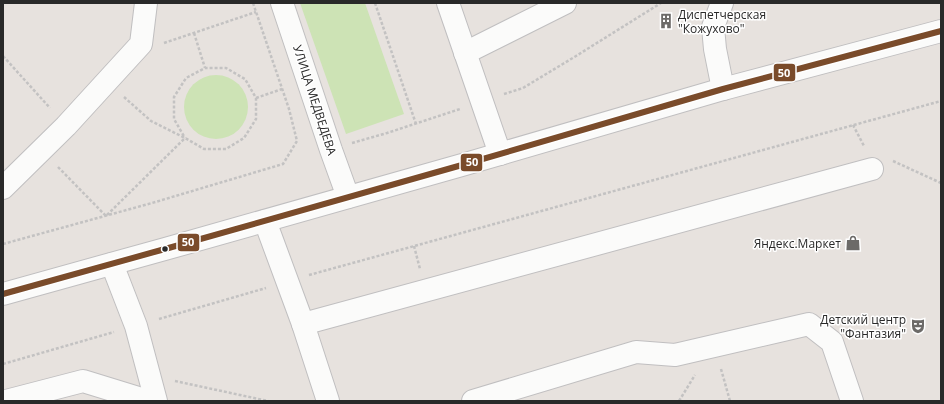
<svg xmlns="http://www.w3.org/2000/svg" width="944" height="404" viewBox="0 0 944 404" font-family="'Open Sans',sans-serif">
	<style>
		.green { fill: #cde3b5 }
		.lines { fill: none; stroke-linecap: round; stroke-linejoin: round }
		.minor-casing { stroke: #c0bfc0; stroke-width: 24 }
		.path { stroke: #c3c2c2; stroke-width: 2.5; stroke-dasharray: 3 2; stroke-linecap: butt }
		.minor { stroke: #fbfbfa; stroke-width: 22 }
		.bus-1-casing { stroke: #fff; stroke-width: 9 }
		.bus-1 { stroke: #7a4b2a; stroke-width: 6 }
		.bus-dot { fill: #292929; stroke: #fff; stroke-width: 1.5 }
		.labels { text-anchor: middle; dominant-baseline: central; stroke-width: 3; stroke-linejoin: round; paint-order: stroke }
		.poi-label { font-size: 12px; fill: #292929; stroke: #fff; text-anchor: end }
		.street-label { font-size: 12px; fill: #292929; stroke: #fff }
		.line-badge { stroke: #fff; stroke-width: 1.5 }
		.badge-label { font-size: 11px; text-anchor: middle; font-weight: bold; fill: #fff }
	</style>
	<rect width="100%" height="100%" fill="#e7e2de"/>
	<!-- green -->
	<g class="green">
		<polygon points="300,3 365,3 404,114 346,134"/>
		<circle cx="216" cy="107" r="32"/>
	</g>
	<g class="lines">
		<!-- minor casing -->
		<g class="minor-casing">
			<g id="minor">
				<polyline points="282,3 331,150 348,197"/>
				<polyline points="448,3 500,154"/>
				<polyline points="722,3 713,27 715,49 723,89"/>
				<polyline points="465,53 565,3"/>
				<polyline points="3,188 66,126 141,44 146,3"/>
				<polyline points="265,221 303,324 328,401"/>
				<polyline points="112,264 136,326 156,401"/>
				<polyline points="3,294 165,249 462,165 723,89 941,31"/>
				<polyline points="303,324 872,169"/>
				<polyline points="6,401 83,381 148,401"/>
				<polyline points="473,401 636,352 675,355 809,324 832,342 852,401"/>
			</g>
		</g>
		<!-- path -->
		<g class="path">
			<polyline points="375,3 416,124"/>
			<polyline points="194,33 205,68"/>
			<polyline points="164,43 256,12"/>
			<polyline points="3,56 50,108"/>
			<polyline points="504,94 523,88 576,56 661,3"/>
			<polyline points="124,97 151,121 185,138 204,149 226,149 244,138 256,119 256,98 245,79 226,68 205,68 186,78 174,97 174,119 185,138"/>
			<polyline points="256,98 282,89"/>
			<polyline points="853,125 864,146"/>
			<polyline points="352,143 387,133 460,109"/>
			<polyline points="893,161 941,183"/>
			<polyline points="58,167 106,216 185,138"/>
			<polyline points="3,244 152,203 283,164 297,141 289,109 253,3"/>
			<polyline points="414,246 420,269"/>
			<polyline points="309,275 941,101"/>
			<polyline points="159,319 266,288"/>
			<polyline points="3,364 114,332"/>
			<polyline points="721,369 730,401"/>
			<polyline points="175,381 268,401"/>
			<polyline points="679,401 695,375"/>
		</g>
		<!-- minor -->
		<use href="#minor" class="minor"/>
		<!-- bus-1 casing -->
		<g class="bus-1-casing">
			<polyline id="bus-1" points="3,294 165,249 462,165 723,89 941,31"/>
		</g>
		<!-- bus-1 -->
		<use href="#bus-1" class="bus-1"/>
	</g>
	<!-- icons -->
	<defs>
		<g id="building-bare" transform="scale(1.2)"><path d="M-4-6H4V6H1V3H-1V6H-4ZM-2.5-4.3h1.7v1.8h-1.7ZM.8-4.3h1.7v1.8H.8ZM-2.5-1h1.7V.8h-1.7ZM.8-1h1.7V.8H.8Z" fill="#6c6a68" stroke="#fff" stroke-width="2.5" paint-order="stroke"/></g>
		<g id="shop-bare" transform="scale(1.2)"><path d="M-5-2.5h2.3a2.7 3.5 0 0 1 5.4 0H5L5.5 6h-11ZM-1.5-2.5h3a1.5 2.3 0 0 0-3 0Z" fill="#6c6a68" stroke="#fff" stroke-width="2.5" paint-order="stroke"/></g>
		<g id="theatre-bare" transform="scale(1.2)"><path d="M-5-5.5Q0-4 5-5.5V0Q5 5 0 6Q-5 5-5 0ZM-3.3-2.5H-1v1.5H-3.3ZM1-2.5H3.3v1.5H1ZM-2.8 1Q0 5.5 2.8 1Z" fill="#6c6a68" stroke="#fff" stroke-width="2.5" paint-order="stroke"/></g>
	</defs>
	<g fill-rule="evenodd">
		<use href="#building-bare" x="666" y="21"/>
		<use href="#shop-bare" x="853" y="243"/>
		<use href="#theatre-bare" x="918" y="326"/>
	</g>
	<!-- markers -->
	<circle class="bus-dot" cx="165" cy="249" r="3.5"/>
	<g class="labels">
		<!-- poi labels -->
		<g class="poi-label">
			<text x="678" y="14" text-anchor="start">Диспетчерская<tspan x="678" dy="14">"Кожухово"</tspan></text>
			<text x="841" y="243">Яндекс.Маркет</text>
			<text x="906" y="319">Детский центр<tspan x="906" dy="14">"Фантазия"</tspan></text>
		</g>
		<!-- street labels -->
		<g class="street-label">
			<text transform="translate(315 100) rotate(72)">УЛИЦА МЕДВЕДЕВА</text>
		</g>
	</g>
	<g class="line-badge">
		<rect x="773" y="63" width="23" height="19" rx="4" fill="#7a4b2a"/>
		<rect x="460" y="153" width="23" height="19" rx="4" fill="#7a4b2a"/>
		<rect x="177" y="233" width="23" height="19" rx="4" fill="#7a4b2a"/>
	</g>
	<g class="badge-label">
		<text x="784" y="77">50</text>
		<text x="472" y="166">50</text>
		<text x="188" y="246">50</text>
	</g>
	<!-- border -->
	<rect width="944" height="404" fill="none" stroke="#292929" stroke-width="8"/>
</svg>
